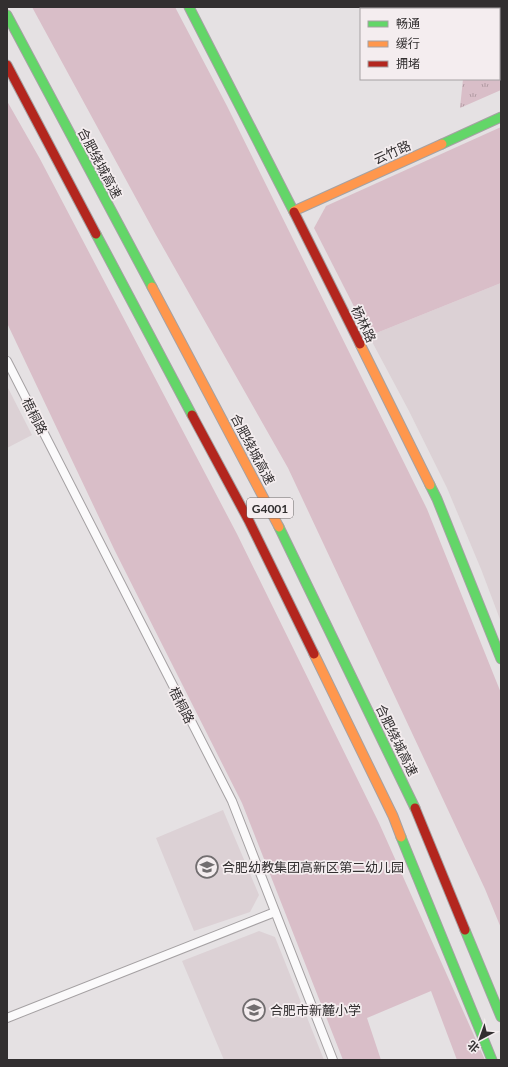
<svg xmlns="http://www.w3.org/2000/svg" width="508" height="1067" viewBox="0 0 508 1067" font-family="Lato,'Noto Sans SC',sans-serif">
	<style>
		.built { fill: #dcd1d5 }
		.green { fill: #d9bec8 }
		.park { fill: url(#park-tufts) }
		.water { fill: url(#water-ripples) }
		.lines { fill: none; stroke-linecap: round; stroke-linejoin: round }
		.street-casing { stroke: #a5a1a3; stroke-width: 10 }
		.fast-casing { stroke: #a5a1a3; stroke-width: 11 }
		.slow-casing { stroke: #a5a1a3; stroke-width: 11 }
		.jam-casing { stroke: #a5a1a3; stroke-width: 11 }
		.street { stroke: #fbfafb; stroke-width: 8 }
		.fast { stroke: #63d668; stroke-width: 9 }
		.slow { stroke: #ff974d; stroke-width: 9 }
		.jam { stroke: #b3261e; stroke-width: 9 }
		.labels { text-anchor: middle; dominant-baseline: central; stroke-width: 3.5; stroke-linejoin: round; paint-order: stroke }
		.shield { fill: #f4edef; stroke: #6c6869; stroke-width: 1 }
		.shield-label { font-size: 12px; font-weight: bold; fill: #322f30 }
		.street-label { font-size: 13px; fill: #322f30; stroke: #f4edef }
		.poi-label { font-size: 13px; fill: #322f30; stroke: #f4edef; text-anchor: start }
	</style>
	<defs>
		<pattern id="park-tufts" width="24" height="20" patternUnits="userSpaceOnUse"><rect width="24" height="20" fill="#d9bec8"/><path d="M3 7l-1-3M5 7V3M7 7l1-3M15 17l-1-3M17 17v-4M19 17l1-3" fill="none" stroke="#b19ba3"/></pattern>
		<pattern id="water-ripples" width="26" height="14" patternUnits="userSpaceOnUse"><rect width="26" height="14" fill="#bed0a5"/><path d="M2 4q2-2 4 0t4 0M15 11q2-2 4 0t4 0" fill="none" stroke="#a4b38e"/></pattern>
	</defs>
	<rect width="100%" height="100%" fill="#e5e1e3"/>
	<!-- built -->
	<g class="built">
		<polygon points="501,283 501,622 481,569 447,488 409,411 369,336"/>
		<polygon points="7,386 32,435 7,448"/>
		<polygon points="223,810 259,895 250,912 194,931 156,838"/>
		<polygon points="259,931 275,937 324,1060 224,1060 182,961"/>
	</g>
	<!-- green -->
	<g class="green">
		<polygon points="32,7 175,7 227,106 427,509 501,693 501,928 485,889 288,468 156,235"/>
		<polygon points="7,101 40,159 237,534 379,823 485,1060 457,1060 431,991 367,1018 381,1060 343,1060 242,803 115,551 7,323"/>
		<polygon points="501,127 501,283 369,336 314,228 326,206"/>
	</g>
	<!-- park -->
	<polygon class="park" points="501,60 501,90 460,108 463,79 499,79 499,65"/>
	<!-- water -->
	<polygon class="water" points="380,7 501,7 501,60 499,64 499,9 383,9"/>
	<g class="lines">
		<!-- street casing -->
		<g class="street-casing">
			<g id="street">
				<polyline points="7,361 232,801 333,1060"/>
				<polyline points="7,1018 275,912"/>
			</g>
		</g>
		<!-- fast casing -->
		<g class="fast-casing">
			<g id="fast">
				<polyline points="189,7 294,212"/>
				<polyline points="7,15 152,287"/>
				<polyline points="442,144 501,117"/>
				<polyline points="96,234 192,415"/>
				<polyline points="430,485 437,499 501,659"/>
				<polyline points="279,527 415,808"/>
				<polyline points="401,837 492,1060"/>
				<polyline points="465,930 501,1017"/>
			</g>
		</g>
		<!-- slow casing -->
		<g class="slow-casing">
			<g id="slow">
				<polyline points="294,211 442,144"/>
				<polyline points="152,287 279,527"/>
				<polyline points="360,344 430,485"/>
				<polyline points="314,654 393,816 401,837"/>
			</g>
		</g>
		<!-- jam casing -->
		<g class="jam-casing">
			<g id="jam">
				<polyline points="7,65 96,234"/>
				<polyline points="294,212 360,344"/>
				<polyline points="192,415 249,521 314,654"/>
				<polyline points="415,808 465,930"/>
			</g>
		</g>
		<!-- street -->
		<use href="#street" class="street"/>
		<!-- fast -->
		<use href="#fast" class="fast"/>
		<!-- slow -->
		<use href="#slow" class="slow"/>
		<!-- jam -->
		<use href="#jam" class="jam"/>
	</g>
	<!-- icons -->
	<defs>
		<g id="school-ring" transform="scale(1.15)"><circle r="9.5" fill="#f4edef" stroke="#716d6f" stroke-width="1.5"/><path d="M0-5L7-2L0 1L-7-2ZM-4 1L0 2.5L4 1V4Q0 6-4 4Z" fill="#716d6f"/></g>
	</defs>
	<g fill-rule="evenodd">
		<use href="#school-ring" x="207" y="867"/>
		<use href="#school-ring" x="254" y="1010"/>
	</g>
	<g class="labels">
		<!-- shield labels -->
		<rect class="shield" x="247" y="498" width="46" height="20" rx="3"/>
		<g class="shield-label">
			<text x="270" y="508">G4001</text>
		</g>
		<!-- street labels -->
		<g class="street-label">
			<text transform="translate(392 152) rotate(-24)">云竹路</text>
			<text transform="translate(100 163) rotate(62)">合肥绕城高速</text>
			<text transform="translate(364 324) rotate(64)">杨林路</text>
			<text transform="translate(35 416) rotate(63)">梧桐路</text>
			<text transform="translate(253 449) rotate(62)">合肥绕城高速</text>
			<text transform="translate(182 705) rotate(63)">梧桐路</text>
			<text transform="translate(397 740) rotate(64)">合肥绕城高速</text>
		</g>
		<!-- poi labels -->
		<g class="poi-label">
			<text x="222" y="867">合肥幼教集团高新区第二幼儿园</text>
			<text x="270" y="1010">合肥市新麓小学</text>
		</g>
	</g>
	<!-- border -->
	<rect width="508" height="1067" fill="none" stroke="#322f30" stroke-width="16"/>
	<!-- legend -->
	<rect x="360" y="8" width="140" height="72" fill="#f4edef" stroke="#a6a1a3"/>
	<rect x="368" y="21" width="20" height="6" fill="#63d668" stroke="#a6a1a3"/>
	<text x="396" y="28" font-size="12" fill="#322f30">畅通</text>
	<rect x="368" y="41" width="20" height="6" fill="#ff974d" stroke="#a6a1a3"/>
	<text x="396" y="48" font-size="12" fill="#322f30">缓行</text>
	<rect x="368" y="61" width="20" height="6" fill="#b3261e" stroke="#a6a1a3"/>
	<text x="396" y="68" font-size="12" fill="#322f30">拥堵</text>
	<!-- north arrow -->
	<g transform="translate(480 1039) rotate(221)" stroke="#f4edef" stroke-width="3" paint-order="stroke">
	<path d="M0-3L7 15L0 10L-7 15Z" fill="#322f30"/>
	<text y="-6" font-size="11" font-weight="bold" text-anchor="middle" fill="#322f30">北</text>
	</g>
</svg>
